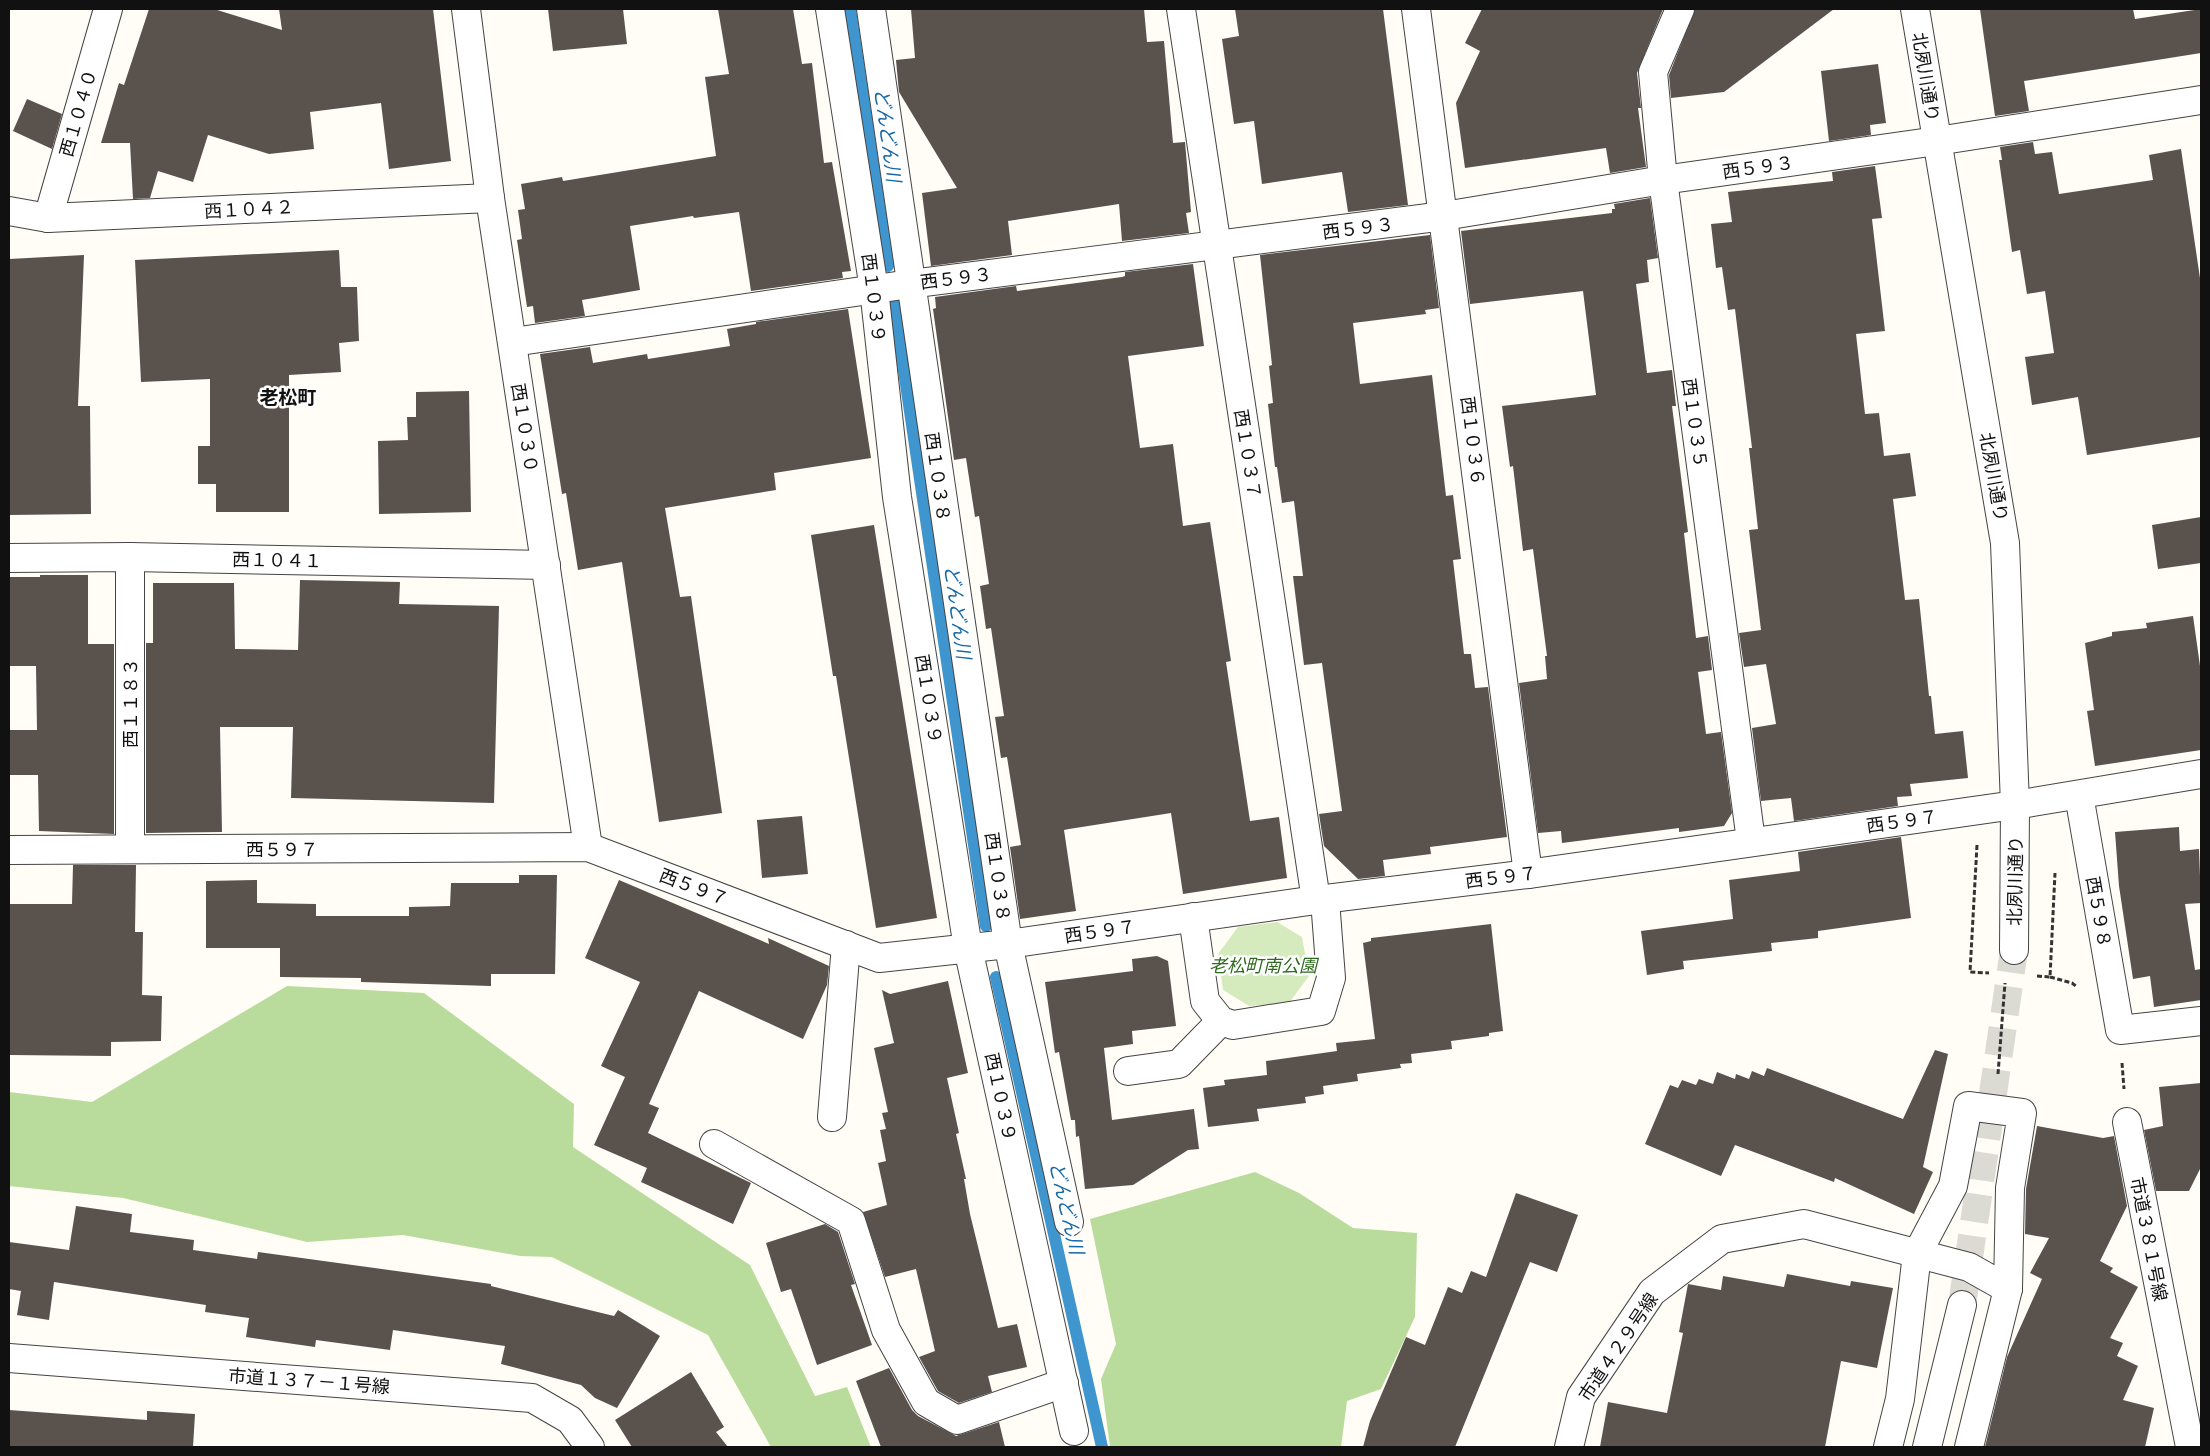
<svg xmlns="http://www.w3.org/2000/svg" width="2210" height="1456" viewBox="0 0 2210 1456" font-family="'Source Serif 4','Noto Sans JP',serif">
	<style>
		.green { fill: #d5ebbd }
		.forest { fill: #b9dc9c }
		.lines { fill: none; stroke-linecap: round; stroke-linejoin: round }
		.stream { stroke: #3f96cf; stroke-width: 12 }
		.building { fill: #5a524d }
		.minor-tunnel { stroke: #dbdad3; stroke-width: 28; stroke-dasharray: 28 14; stroke-linecap: butt }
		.minor-casing { stroke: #444; stroke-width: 30 }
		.path { stroke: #333; stroke-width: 3; stroke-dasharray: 5 2.5; stroke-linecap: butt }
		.minor { stroke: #fff; stroke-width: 28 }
		.labels { text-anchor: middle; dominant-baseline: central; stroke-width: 5; stroke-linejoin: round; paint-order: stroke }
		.street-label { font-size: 18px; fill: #111; stroke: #fff }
		.park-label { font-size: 18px; font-style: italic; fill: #2f6b1f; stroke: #fff }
		.water-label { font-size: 19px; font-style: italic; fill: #1768a6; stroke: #fff }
		.neighbourhood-label { font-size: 19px; font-weight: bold; fill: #111; stroke: #fff }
	</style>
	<rect width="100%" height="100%" fill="#fffdf5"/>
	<!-- green -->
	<polygon class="green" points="1277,922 1302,937 1309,976 1289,1003 1249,1006 1223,990 1218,954 1238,927"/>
	<!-- forest -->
	<g class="forest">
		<polygon points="287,986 424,993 574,1104 573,1147 750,1265 815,1396 847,1387 871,1447 771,1447 708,1335 552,1257 520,1256 403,1235 307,1242 123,1198 9,1186 9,1092 92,1102"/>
		<polygon points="1255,1172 1299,1193 1353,1228 1417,1233 1415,1317 1381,1389 1347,1401 1341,1447 1110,1447 1101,1379 1116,1344 1090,1219"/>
	</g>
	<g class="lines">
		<!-- stream -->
		<g class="stream">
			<polyline points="850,9 888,266"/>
			<polyline points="894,303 986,926"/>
			<polyline points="996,977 1102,1447"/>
		</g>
	</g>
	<!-- building -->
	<g class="building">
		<polygon points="149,9 214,9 282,30 279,9 433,9 451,161 389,169 381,103 310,112 314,149 269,154 208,135 193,182 158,171 150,198 133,199 130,143 101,143 119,83 124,85"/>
		<polygon points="548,9 623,9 627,44 553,51"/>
		<polygon points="718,9 793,9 802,64 812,63 824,163 832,162 851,271 842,272 843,278 751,291 739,212 694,218 693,216 630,226 640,290 582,300 585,316 535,323 533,306 527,307 517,240 522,239 518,210 525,209 521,184 562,177 563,181 716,156 705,77 729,74"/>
		<polygon points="911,9 1144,9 1147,42 1164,41 1173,143 1185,142 1191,212 1186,213 1189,233 1122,241 1119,204 1008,221 1012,255 931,266 922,193 957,188 899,92 896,60 915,58"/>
		<polygon points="1235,9 1383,9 1408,205 1348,212 1342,172 1262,184 1254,121 1234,124 1222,39 1239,36"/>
		<polygon points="1482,9 1663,9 1637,73 1641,108 1638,108 1646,167 1610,173 1606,148 1465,168 1456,103 1480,51 1465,43"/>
		<polygon points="1695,9 1834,9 1724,92 1671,98 1669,75"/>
		<polygon points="1980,9 2133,9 2135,19 2201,9 2201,53 2024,81 2029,111 1995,116"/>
		<polygon points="1878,64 1886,123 1870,125 1871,135 1829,141 1821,71"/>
		<polygon points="27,99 62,114 52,149 13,131"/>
		<polygon points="2033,142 2035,154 2052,152 2059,194 2153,180 2149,155 2181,149 2201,285 2201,437 2087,455 2078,397 2032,405 2025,357 2054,353 2045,291 2027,294 2020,250 2012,252 1999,160 2002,160 2000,147"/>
		<polygon points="1875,166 1882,218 1872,219 1885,331 1856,334 1865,414 1879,413 1884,456 1910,453 1916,496 1893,499 1905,600 1919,599 1929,696 1931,696 1935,734 1963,731 1968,778 1910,784 1912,796 1897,797 1898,806 1794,821 1791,798 1761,801 1752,728 1776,724 1766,664 1744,667 1739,633 1761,630 1749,530 1758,529 1749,448 1752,448 1735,309 1728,310 1722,267 1716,268 1711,224 1732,222 1728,192 1833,181 1832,172"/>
		<polygon points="1650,198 1658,258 1647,260 1649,282 1636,284 1647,373 1672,370 1676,406 1672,406 1688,532 1684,533 1696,638 1708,636 1712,670 1698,672 1706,734 1721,732 1732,813 1724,826 1679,832 1679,828 1562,843 1561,831 1538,833 1519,683 1547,679 1545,656 1547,656 1533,549 1523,551 1513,466 1510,467 1502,406 1596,395 1583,291 1470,304 1461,231 1612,213 1612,209 1615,209 1614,204"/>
		<polygon points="1430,235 1439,308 1425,310 1426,314 1353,323 1360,384 1432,375 1446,496 1453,495 1461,559 1453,560 1464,654 1471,654 1475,688 1488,687 1507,837 1430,847 1431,854 1383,860 1385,876 1358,879 1324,846 1319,814 1342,811 1322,663 1304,665 1293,576 1303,576 1294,501 1282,503 1277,467 1275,467 1268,404 1273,403 1269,366 1272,365 1260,255"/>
		<polygon points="339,250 341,287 357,287 359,341 339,343 341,372 289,375 289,512 216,512 216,484 198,484 198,446 210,446 210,379 141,382 135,260"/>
		<polygon points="84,255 78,406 90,406 91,514 9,515 9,259"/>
		<polygon points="1193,264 1204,346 1128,356 1140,448 1173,444 1183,526 1210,522 1231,661 1226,662 1250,821 1279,817 1287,878 1183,894 1171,813 1069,829 1064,830 1076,911 1020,919 1010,847 1021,845 1007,757 1001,758 995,717 1004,716 991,628 986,629 980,586 989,584 979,516 975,517 966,458 954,460 933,309 936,308 935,297 1016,286 1017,291 1122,277 1125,276 1125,272"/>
		<polygon points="848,309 871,458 774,473 776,490 665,508 680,597 691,596 722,813 659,822 622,562 578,570 566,493 562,494 540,354 590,347 593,363 647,354 648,359 730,346 727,329 756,324 756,322"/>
		<polygon points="469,391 471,512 379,514 378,441 408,440 407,417 416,417 416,392"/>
		<polygon points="2201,517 2201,563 2158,569 2152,525"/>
		<polygon points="874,525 937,918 876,928 836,676 833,676 811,535"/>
		<polygon points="40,575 88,575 88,644 114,644 114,834 39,831 38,775 9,775 9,730 37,730 36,666 9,666 9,577 40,577"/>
		<polygon points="300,580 400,582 399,604 499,606 494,803 291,798 293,727 220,727 222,832 146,833 146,643 153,643 153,583 234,583 235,649 298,650"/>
		<polygon points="2193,616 2201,673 2201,750 2095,766 2087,711 2094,710 2085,643 2112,636 2112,632 2147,628 2146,623"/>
		<polygon points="802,816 808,874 762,878 757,820"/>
		<polygon points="2179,827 2180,851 2199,849 2201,903 2185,904 2195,970 2201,969 2201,1000 2154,1007 2150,976 2133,979 2119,886 2115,832"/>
		<polygon points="1901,837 1911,918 1818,931 1818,938 1771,943 1772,951 1683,961 1684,969 1647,975 1641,931 1733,919 1729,880 1800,871 1798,852"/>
		<polygon points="73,865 136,865 135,932 143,932 142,995 162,996 161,1041 111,1042 111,1056 9,1055 9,904 72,904"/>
		<polygon points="519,875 557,875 555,974 491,974 491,986 361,982 361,978 280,977 280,948 206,948 206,881 257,880 257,903 316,904 316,916 409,916 409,907 450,906 451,883 519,883"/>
		<polygon points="619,880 769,944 768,938 829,966 827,985 803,1039 699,991 649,1104 659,1108 648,1133 751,1183 733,1224 641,1182 647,1168 594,1145 625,1077 601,1066 640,982 585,958"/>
		<polygon points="1491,924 1503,1031 1489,1033 1489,1036 1451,1041 1452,1049 1411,1054 1412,1063 1400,1064 1401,1068 1357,1074 1358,1081 1323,1086 1324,1094 1305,1097 1306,1103 1257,1109 1259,1121 1208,1127 1203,1088 1225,1085 1224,1080 1267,1075 1266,1061 1337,1051 1336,1043 1375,1039 1363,943 1371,941 1371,938"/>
		<polygon points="1157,956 1168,961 1176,1026 1132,1031 1133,1044 1104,1048 1112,1120 1194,1109 1199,1149 1188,1150 1133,1185 1085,1189 1079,1136 1076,1137 1075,1120 1071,1120 1059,1052 1055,1053 1045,982 1133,971 1132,959"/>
		<polygon points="948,981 968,1073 947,1078 959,1133 956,1134 966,1179 964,1179 970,1214 998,1328 1017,1324 1027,1367 988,1376 992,1392 959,1403 938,1391 919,1357 935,1351 916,1269 885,1277 863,1212 887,1205 878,1163 886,1161 880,1130 886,1129 882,1113 888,1112 874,1048 894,1043 882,990 890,994"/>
		<polygon points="1935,1050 1948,1054 1923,1167 1933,1172 1914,1214 1835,1178 1834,1182 1735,1145 1721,1176 1645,1144 1670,1085 1678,1088 1682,1080 1696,1085 1699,1079 1713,1084 1717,1072 1735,1079 1736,1074 1749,1079 1752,1071 1764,1076 1767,1068 1903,1119"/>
		<polygon points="2201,1083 2201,1167 2189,1191 2156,1191 2144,1130 2163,1126 2159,1087"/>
		<polygon points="2037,1126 2103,1138 2114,1136 2127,1206 2100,1261 2113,1268 2110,1272 2138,1287 2110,1338 2123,1343 2117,1356 2138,1366 2123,1400 2154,1408 2145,1447 1985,1447 2007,1357 2042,1279 2030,1273 2049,1238 2025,1234 2026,1189"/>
		<polygon points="1516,1193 1578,1215 1557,1272 1530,1262 1455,1447 1363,1447 1370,1421 1406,1337 1425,1345 1448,1287 1462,1293 1471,1271 1486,1277"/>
		<polygon points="76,1206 132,1214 130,1232 194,1240 193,1250 257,1259 258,1252 491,1284 491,1286 614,1316 618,1310 660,1336 617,1408 595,1398 581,1385 501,1364 505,1346 393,1330 390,1350 316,1340 315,1347 246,1337 249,1318 205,1312 206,1305 54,1282 49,1320 17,1315 21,1291 9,1289 9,1242 69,1250"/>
		<polygon points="825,1224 838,1232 855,1284 851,1285 872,1345 817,1365 791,1289 781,1292 766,1243"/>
		<polygon points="1787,1274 1850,1286 1851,1281 1893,1288 1877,1368 1841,1361 1825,1447 1600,1447 1608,1402 1667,1413 1683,1333 1679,1332 1688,1284 1721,1290 1723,1276 1784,1287"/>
		<polygon points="889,1368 912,1410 918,1416 956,1436 999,1422 1005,1447 881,1447 856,1381"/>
		<polygon points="691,1372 724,1427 716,1432 728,1447 632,1447 615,1420"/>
		<polygon points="9,1410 147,1420 147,1411 195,1414 193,1447 9,1447"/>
	</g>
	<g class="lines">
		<!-- minor-tunnel -->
		<polyline class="minor-tunnel" points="1962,1305 2014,950"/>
		<!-- minor casing -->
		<g class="minor-casing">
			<g id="minor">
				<polyline points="466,9 490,198 588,847"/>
				<polyline points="830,9 874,289 897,497 968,948 1074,1431"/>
				<polyline points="871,9 1008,944 1069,1222"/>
				<polyline points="1181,9 1316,900"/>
				<polyline points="1416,9 1528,874"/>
				<polyline points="1680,9 1653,72 1663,180 1751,841"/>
				<polyline points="1915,9 2005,543 2015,805 2014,950"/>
				<polyline points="9,211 48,218 490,198"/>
				<polyline points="48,218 108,9"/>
				<polyline points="513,342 910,284 1444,216 1663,180 1937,141 2201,100"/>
				<polyline points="130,557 130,849"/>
				<polyline points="9,558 130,557 546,565"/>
				<polyline points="2079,795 2120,1030 2201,1021"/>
				<polyline points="9,850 588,847 879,958 1008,944 1316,900 1528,874 2015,805 2201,774"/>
				<polyline points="1193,917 1205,1001 1221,1021 1233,1025 1321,1011 1331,978 1325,900"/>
				<polyline points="1128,1071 1179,1064 1221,1021"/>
				<polyline points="832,1117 846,945"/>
				<polyline points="2127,1122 2190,1447"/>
				<polyline points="714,1144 851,1221 886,1330 926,1402 957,1420 1064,1383"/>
				<polyline points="9,1358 532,1398 570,1420 590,1447"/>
				<polyline points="1569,1447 1581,1397 1652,1292 1722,1239 1804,1224 1969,1267 2008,1289"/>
				<polyline points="1888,1447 1900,1399 1917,1254 1953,1186 1968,1106 2022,1113 2010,1188 2008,1289 1969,1447"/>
				<polyline points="1927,1447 1962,1305"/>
			</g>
		</g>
		<!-- path -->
		<g class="path">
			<polyline points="1977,845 1970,972 1989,973"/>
			<polyline points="2037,976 2050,977 2055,873"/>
			<polyline points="2050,977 2072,983 2077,987"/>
			<polyline points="2122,1063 2124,1089"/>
			<polyline points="1998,1074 2005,983"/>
		</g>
		<!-- minor -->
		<use href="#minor" class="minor"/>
	</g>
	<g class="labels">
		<!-- street labels -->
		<g class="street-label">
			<text transform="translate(1926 77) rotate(81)">北夙川通り</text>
			<text transform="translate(78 113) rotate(-74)">西１０４０</text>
			<text transform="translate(1758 167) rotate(-8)">西５９３</text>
			<text transform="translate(249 209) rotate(-3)">西１０４２</text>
			<text transform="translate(1358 228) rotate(-7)">西５９３</text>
			<text transform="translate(956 278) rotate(-7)">西５９３</text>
			<text transform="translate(874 298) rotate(83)">西１０３９</text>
			<text transform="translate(1695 423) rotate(82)">西１０３５</text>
			<text transform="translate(525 428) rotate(81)">西１０３０</text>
			<text transform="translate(1473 441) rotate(83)">西１０３６</text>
			<text transform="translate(1248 454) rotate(81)">西１０３７</text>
			<text transform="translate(938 477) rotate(82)">西１０３８</text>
			<text transform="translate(1994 477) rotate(80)">北夙川通り</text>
			<text transform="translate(277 560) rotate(1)">西１０４１</text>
			<text transform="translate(929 699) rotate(81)">西１０３９</text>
			<text transform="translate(130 703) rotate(-90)">西１１８３</text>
			<text transform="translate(1902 821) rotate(-8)">西５９７</text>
			<text x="282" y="849">西５９７</text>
			<text transform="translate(998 877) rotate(82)">西１０３８</text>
			<text transform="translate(1501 877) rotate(-7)">西５９７</text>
			<text transform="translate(2015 881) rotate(-89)">北夙川通り</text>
			<text transform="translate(694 887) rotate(21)">西５９７</text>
			<text transform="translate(2099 912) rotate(80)">西５９８</text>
			<text transform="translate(1100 931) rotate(-8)">西５９７</text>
			<text transform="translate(1001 1097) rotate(78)">西１０３９</text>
			<text transform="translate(2149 1239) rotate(79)">市道３８１号線</text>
			<text transform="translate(1618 1347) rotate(-56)">市道４２９号線</text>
			<text transform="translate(309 1381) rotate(4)">市道１３７－１号線</text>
		</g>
		<!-- park labels -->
		<g class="park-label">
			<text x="1263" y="965">老松町南公園</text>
		</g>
		<!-- water labels -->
		<g class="water-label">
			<text transform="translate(888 135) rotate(82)">どんどん川</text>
			<text transform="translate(958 612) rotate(82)">どんどん川</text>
			<text transform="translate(1067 1208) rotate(77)">どんどん川</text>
		</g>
		<!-- neighbourhood labels -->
		<g class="neighbourhood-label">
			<text x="288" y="397">老松町</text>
		</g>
	</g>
	<!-- border -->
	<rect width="2210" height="1456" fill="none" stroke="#111111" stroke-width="20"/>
</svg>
